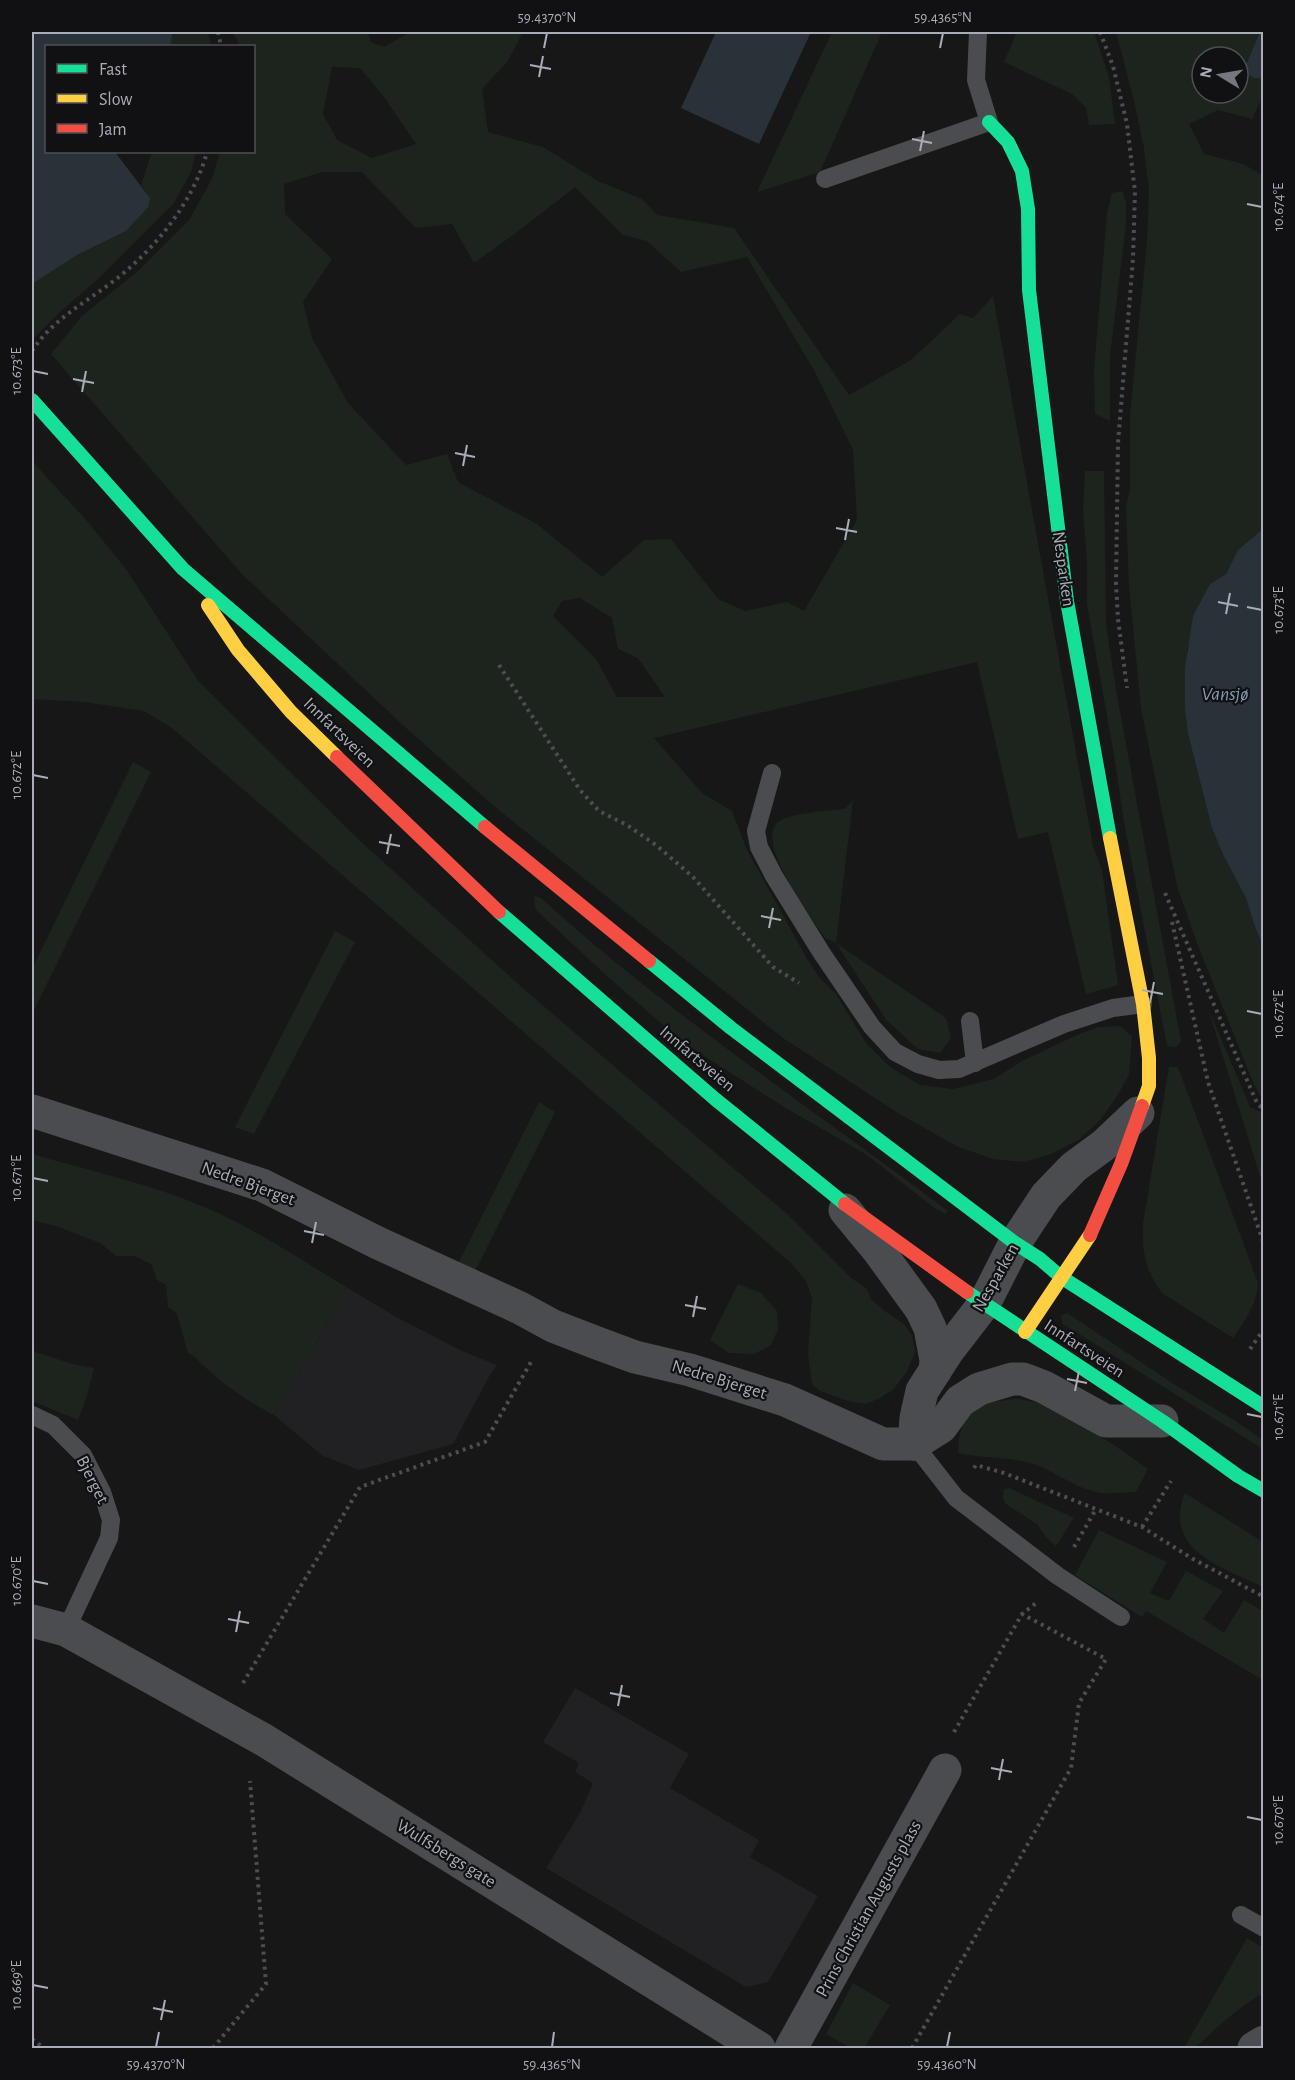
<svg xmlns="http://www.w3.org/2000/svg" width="1295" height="2080" viewBox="0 0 1295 2080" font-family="'Alegreya Sans',sans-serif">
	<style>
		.built { fill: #212123 }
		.green { fill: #1d241e; fill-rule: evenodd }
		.water { fill: #2a3239 }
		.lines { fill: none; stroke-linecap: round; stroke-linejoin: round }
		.path { stroke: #4d4e52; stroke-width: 4; stroke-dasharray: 3 4.5; stroke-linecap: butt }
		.lane { stroke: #4b4c50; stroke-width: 18 }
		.street { stroke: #4b4c50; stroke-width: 33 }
		.fast { stroke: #16e098; stroke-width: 14 }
		.slow { stroke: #ffcf43; stroke-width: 14 }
		.jam { stroke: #f24e42; stroke-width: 14 }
		.ticks { fill: none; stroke: #a8adb8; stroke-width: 2 }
		.labels { text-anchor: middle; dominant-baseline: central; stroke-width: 4.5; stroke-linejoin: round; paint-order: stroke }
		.street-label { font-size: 18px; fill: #a8adb8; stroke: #111113 }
		.water-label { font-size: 20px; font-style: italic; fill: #7f9bb3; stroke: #111113 }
		.neatline { fill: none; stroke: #a8adb8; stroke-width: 2 }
		.ticks-label { font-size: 15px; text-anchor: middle; fill: #a8adb8 }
	</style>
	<rect width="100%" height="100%" fill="#171717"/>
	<!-- built -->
	<g class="built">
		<polygon points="346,1287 398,1318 462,1351 497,1365 490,1375 453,1444 359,1470 323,1456 274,1415 305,1364"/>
		<polygon points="575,1688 689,1754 670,1788 759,1840 750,1857 818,1896 768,1982 746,1987 546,1868 580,1813 593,1783 575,1772 579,1763 543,1742"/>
	</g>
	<!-- green -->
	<g class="green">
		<polygon points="173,32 208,32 211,46 170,46"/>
		<path d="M 233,32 L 368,32 L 371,42 L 384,47 L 410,32 L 523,32 L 507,62 L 482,89 L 488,132 L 543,147 L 598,181 L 642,199 L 657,215 L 734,228 L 849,395 L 911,360 L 960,314 L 973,318 L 993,296 L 1093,846 L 1102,870 L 1118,985 L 1086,994 L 1048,832 L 1018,839 L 977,662 L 654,738 L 702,793 L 732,811 L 747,850 L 807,959 L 819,977 L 836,994 L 866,1043 L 890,1067 L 920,1085 L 953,1089 L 994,1079 L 1022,1061 L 1077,1035 L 1098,1027 L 1120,1026 L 1132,1036 L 1129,1074 L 1119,1093 L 1101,1119 L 1080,1139 L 1051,1154 L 1024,1162 L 993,1159 L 956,1146 L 898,1113 L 783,1038 L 495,807 L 406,728 L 241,573 L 51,354 L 82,316 L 137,272 L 189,220 L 212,179 L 220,152 L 254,152 L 254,46 L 240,46 ZM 332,67 L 360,68 L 382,94 L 416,144 L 372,158 L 337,140 L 323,114 ZM 322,172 L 362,172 L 416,228 L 452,224 L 474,263 L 516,233 L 575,187 L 623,235 L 647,241 L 681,272 L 747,257 L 815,372 L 853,450 L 857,520 L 804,611 L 787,602 L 745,611 L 718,599 L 671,539 L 644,540 L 602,577 L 537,524 L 458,482 L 447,454 L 406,465 L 348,403 L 312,338 L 303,302 L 332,259 L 285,214 L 284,184 ZM 580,598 L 612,618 L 618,649 L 638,658 L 665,697 L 617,697 L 596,659 L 553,616 L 562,601 Z"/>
		<polygon points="832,32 882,32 820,172 757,192"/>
		<polygon points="1017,32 1094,32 1109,77 1115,124 1089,125 1086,108 1072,94 1004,62"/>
		<path d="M 1116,32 L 1260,32 L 1257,40 L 1254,78 L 1263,79 L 1263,96 L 1252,119 L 1218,110 L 1189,124 L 1204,154 L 1244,164 L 1263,176 L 1264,529 L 1238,550 L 1226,574 L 1210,584 L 1187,649 L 1185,709 L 1188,734 L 1212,828 L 1246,898 L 1254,924 L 1263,946 L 1263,1100 L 1255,1087 L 1198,946 L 1177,886 L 1141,708 L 1129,586 L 1126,507 L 1130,489 L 1130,414 L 1147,242 L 1149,190 L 1144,148 L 1134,101 ZM 1202,57 L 1238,57 L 1238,93 L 1202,93 Z"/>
		<polygon points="152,152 196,152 191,172 174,203 99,278 60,312 33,339 32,337 32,284 77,255 126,231 150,198 141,185"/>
		<polygon points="1122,191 1126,202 1126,224 1110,355 1110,421 1095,414 1094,370 1107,213 1112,193"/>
		<polygon points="32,461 87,521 126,569 199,682 357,838 526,991 786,1213 850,1277 867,1289 871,1299 886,1312 905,1325 912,1336 915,1352 907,1371 894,1389 880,1398 866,1404 848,1401 820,1391 812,1384 808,1354 812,1298 806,1281 791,1263 172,728 144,711 84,702 32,699"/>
		<polygon points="1085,471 1104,471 1106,624 1116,690 1181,1041 1176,1047 1167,1046 1124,822 1114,755 1087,604 1087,560 1083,512"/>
		<polygon points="133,762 151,772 32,1014 32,969"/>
		<path d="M 853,800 L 836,943 L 946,1018 L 951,1038 L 940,1053 L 918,1049 L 887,1021 L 836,943 L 825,938 C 812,918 756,845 777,823 C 789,812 829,811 845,809 Z"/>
		<path d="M 535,896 L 541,898 C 667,1013 812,1108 948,1211 L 945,1214 L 933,1207 L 867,1155 L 784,1107 L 684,1043 L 608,977 L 536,910 L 534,901 Z"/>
		<polygon points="335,931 355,942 254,1134 235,1127"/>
		<polygon points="1208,1008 1250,1107 1263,1113 1263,1186"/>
		<path d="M 1169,1067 L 1178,1067 L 1258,1283 C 1257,1305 1245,1320 1233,1338 L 1162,1293 C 1145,1270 1142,1252 1143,1224 Z"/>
		<polygon points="539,1102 555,1112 475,1271 459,1262"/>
		<path d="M 32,1154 C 90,1171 151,1184 207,1208 C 255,1229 301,1260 346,1287 L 305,1364 L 274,1415 C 249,1402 227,1387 206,1368 C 199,1362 197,1357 188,1353 L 177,1314 L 168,1307 L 166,1285 L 157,1280 L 151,1264 L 135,1256 L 116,1256 L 100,1243 L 56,1226 L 32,1220 Z"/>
		<polygon points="738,1284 761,1293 777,1311 778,1329 771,1345 754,1354 729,1353 710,1340"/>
		<polygon points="1067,1313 1172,1383 1234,1420 1263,1440 1263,1449 1063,1324 1061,1318 1062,1315"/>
		<polygon points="32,1351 76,1365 94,1368 87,1396 78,1420 32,1401"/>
		<path d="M 1018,1399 L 1050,1405 L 1114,1445 L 1148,1469 L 1136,1492 C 1125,1492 1114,1494 1104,1493 C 1079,1491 1058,1473 1036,1465 C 1010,1456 984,1459 958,1453 C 960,1409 977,1402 1018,1399 Z"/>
		<polygon points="1009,1488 1074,1518 1056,1546 1046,1537 1037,1524 1006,1504 1003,1498 1004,1489"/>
		<path d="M 1185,1493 L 1263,1542 L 1263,1587 C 1223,1567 1162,1551 1185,1493 Z"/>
		<polygon points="1099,1530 1167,1562 1150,1593 1169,1601 1186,1571 1223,1591 1203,1619 1224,1633 1244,1600 1263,1611 1263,1641 1260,1649 1263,1651 1263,1680 1146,1611 1142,1617 1075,1575"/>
		<path d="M 1247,1938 L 1263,1948 L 1263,1993 C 1238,2008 1217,2027 1195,2048 L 1184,2048 Z"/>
		<polygon points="853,1983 890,2005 864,2048 851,2048 826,2034"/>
	</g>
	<!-- water -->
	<g class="water">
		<polygon points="32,32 173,32 170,46 46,46 46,152 115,152 150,198 148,207 126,231 77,255 32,284"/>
		<polygon points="716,32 811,32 759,144 681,108"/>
		<polygon points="1260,32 1263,32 1263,79 1254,78 1246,73 1246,65"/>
		<polygon points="1263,529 1263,946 1254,924 1246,898 1223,854 1212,828 1188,734 1185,709 1185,668 1193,616 1210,584 1226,574 1238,550"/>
	</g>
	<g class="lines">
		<!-- path -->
		<g class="path">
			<polyline points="218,32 221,46"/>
			<polyline points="1100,32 1113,66 1127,124 1135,192 1133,259 1118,443 1116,584 1118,619 1127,688"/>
			<path d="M 32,351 C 53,319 85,303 115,280 C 155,249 194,201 207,152"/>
			<polyline points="499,665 580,790 599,811 627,825 656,845 693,877 773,967 799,983"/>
			<polyline points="1165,893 1257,1103 1264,1110"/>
			<polyline points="1172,922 1208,1082 1264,1244"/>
			<polyline points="1250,1349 1264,1329"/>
			<polyline points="974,1468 976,1465 1004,1473 1142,1527 1193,1559 1264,1597"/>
			<polyline points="1142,1527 1171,1481"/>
			<polyline points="1074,1547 1096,1509"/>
			<polyline points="243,1683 360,1487 485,1442 531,1362"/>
			<polyline points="954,1732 1022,1614 1036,1603"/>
			<polyline points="32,2039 44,2048"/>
			<polyline points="213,2048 266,1984 250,1781"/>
			<polyline points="912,2048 1071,1768 1079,1703 1106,1659 1022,1614"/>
		</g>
		<!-- lane -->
		<g class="lane">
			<polyline points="825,179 989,122 976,80 978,32"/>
			<polyline points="772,773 756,831 759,847 774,876 821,952 872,1027 895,1052 918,1064 939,1070 959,1069 1064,1024 1113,1008 1143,1004"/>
			<polyline points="970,1021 975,1063"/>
			<polyline points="32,1415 53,1425 83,1455 102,1492 111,1520 109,1538 66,1630"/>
			<polyline points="914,1444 956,1498 1058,1576 1121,1617"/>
			<polyline points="1241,1915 1264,1928"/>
		</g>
		<!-- street -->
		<g class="street">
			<polyline points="32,1111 262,1185 378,1243 520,1308 553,1326 597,1343 635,1357 690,1370 785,1400 883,1444 914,1444"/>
			<polyline points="845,1210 878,1250 921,1309 930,1328 936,1360 935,1371"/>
			<polyline points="914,1444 916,1418 922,1391 947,1352 984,1304 1015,1243 1046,1196 1074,1167 1104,1145 1138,1113"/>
			<polyline points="914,1444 941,1427 960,1401 979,1389 1012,1379 1023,1379 1044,1387 1106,1421 1162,1421"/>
			<polyline points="32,1621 66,1630 264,1740 759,2048"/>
			<polyline points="791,2048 945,1770"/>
			<polyline points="1254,2048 1264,2042"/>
		</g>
		<!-- fast -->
		<g class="fast">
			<polyline points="989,122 1008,142 1022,171 1028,209 1029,290 1067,601 1110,838"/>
			<polyline points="32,400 183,569 485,827"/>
			<polyline points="499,912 715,1099 845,1204"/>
			<polyline points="649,961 731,1028 1015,1243 1040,1259 1061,1277 1264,1407"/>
			<polyline points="967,1292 1162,1421 1238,1476 1264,1491"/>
		</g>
		<!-- slow -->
		<g class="slow">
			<polyline points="208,605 238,650 291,712 337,757"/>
			<polyline points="1110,838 1143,1004 1149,1058 1149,1086 1142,1106"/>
			<polyline points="1025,1332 1090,1235"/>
		</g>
		<!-- jam -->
		<g class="jam">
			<polyline points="337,757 499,912"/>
			<polyline points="485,827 649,961"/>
			<polyline points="845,1204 967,1292"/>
			<polyline points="1090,1235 1121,1164 1142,1106"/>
		</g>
	</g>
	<!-- ticks -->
	<path class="ticks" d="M 544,48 L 547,33M 940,48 L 943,33M 530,65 L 551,69M 539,77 L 543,56M 912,139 L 932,143M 920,151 L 924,131M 1247,204 L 1262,207M 33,371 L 48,374M 73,379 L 94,383M 82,392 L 86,371M 455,453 L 475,457M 463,466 L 467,445M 836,528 L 857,532M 845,540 L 849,519M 1218,602 L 1238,606M 1247,607 L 1262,610M 1226,614 L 1230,593M 33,775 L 48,778M 379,842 L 400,846M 387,854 L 391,834M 761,916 L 781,920M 769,928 L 773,908M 1142,990 L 1163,994M 1150,1003 L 1154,982M 1247,1011 L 1262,1014M 33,1178 L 48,1181M 304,1231 L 324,1235M 312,1243 L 316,1222M 685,1305 L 706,1309M 693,1317 L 697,1296M 1067,1379 L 1087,1383M 1075,1391 L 1079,1371M 1247,1414 L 1262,1417M 33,1581 L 48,1584M 228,1619 L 249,1623M 236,1632 L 240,1611M 610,1693 L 630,1697M 618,1706 L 622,1685M 991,1768 L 1012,1772M 999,1780 L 1003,1759M 1247,1817 L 1262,1820M 33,1985 L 48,1988M 153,2008 L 173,2012M 161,2020 L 165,2000M 156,2047 L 159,2032M 552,2047 L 554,2032M 947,2047 L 950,2032"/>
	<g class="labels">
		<!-- street labels -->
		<g class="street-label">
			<text transform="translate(1063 569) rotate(82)">Nesparken</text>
			<text transform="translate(339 733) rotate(44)">Innfartsveien</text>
			<text transform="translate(697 1059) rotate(40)">Innfartsveien</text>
			<text transform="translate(248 1184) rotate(20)">Nedre Bjerget</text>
			<text transform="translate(996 1278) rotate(-60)">Nesparken</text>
			<text transform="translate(1084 1349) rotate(33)">Innfartsveien</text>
			<text transform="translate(719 1380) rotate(17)">Nedre Bjerget</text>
			<text transform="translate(92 1480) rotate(63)">Bjerget</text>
			<text transform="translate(446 1854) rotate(32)">Wulfsbergs gate</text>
			<text transform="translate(869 1909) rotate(-61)">Prins Christian Augusts plass</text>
		</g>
		<!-- water labels -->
		<g class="water-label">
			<text x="1225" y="694">Vansjø</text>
		</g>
	</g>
	<!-- border -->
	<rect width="1295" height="2080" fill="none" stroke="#111113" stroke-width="66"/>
	<!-- legend -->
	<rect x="45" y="45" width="210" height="108" fill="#111113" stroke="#4d4f55" stroke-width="1.5"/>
	<rect x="57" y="64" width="30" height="9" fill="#16e098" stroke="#4d4f55" stroke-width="1.5"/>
	<text x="99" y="75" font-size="18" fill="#a8adb8">Fast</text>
	<rect x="57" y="94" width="30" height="9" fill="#ffcf43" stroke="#4d4f55" stroke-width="1.5"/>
	<text x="99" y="105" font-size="18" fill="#a8adb8">Slow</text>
	<rect x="57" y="124" width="30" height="9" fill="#f24e42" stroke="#4d4f55" stroke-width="1.5"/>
	<text x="99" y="135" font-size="18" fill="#a8adb8">Jam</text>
	<!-- north arrow -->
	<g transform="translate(1220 75) rotate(281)"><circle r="28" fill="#111113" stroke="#4d4f55" stroke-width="1.5"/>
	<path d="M0-4.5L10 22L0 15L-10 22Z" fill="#757880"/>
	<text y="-9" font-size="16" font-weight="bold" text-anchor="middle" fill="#a8adb8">N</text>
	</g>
	<rect x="33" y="33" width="1229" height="2014" class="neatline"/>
	<g class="ticks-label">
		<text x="547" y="22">59.4370°N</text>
		<text x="943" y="22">59.4365°N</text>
		<text transform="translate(1278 207) rotate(-90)" y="5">10.674°E</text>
		<text transform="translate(16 371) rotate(-90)" y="5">10.673°E</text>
		<text transform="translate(1278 610) rotate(-90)" y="5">10.673°E</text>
		<text transform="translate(16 775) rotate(-90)" y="5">10.672°E</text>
		<text transform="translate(1278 1014) rotate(-90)" y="5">10.672°E</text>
		<text transform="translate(16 1178) rotate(-90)" y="5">10.671°E</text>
		<text transform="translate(1278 1417) rotate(-90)" y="5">10.671°E</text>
		<text transform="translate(16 1581) rotate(-90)" y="5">10.670°E</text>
		<text transform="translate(1278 1820) rotate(-90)" y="5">10.670°E</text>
		<text transform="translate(16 1985) rotate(-90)" y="5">10.669°E</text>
		<text x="156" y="2069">59.4370°N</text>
		<text x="552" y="2069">59.4365°N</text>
		<text x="947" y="2069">59.4360°N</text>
	</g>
</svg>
